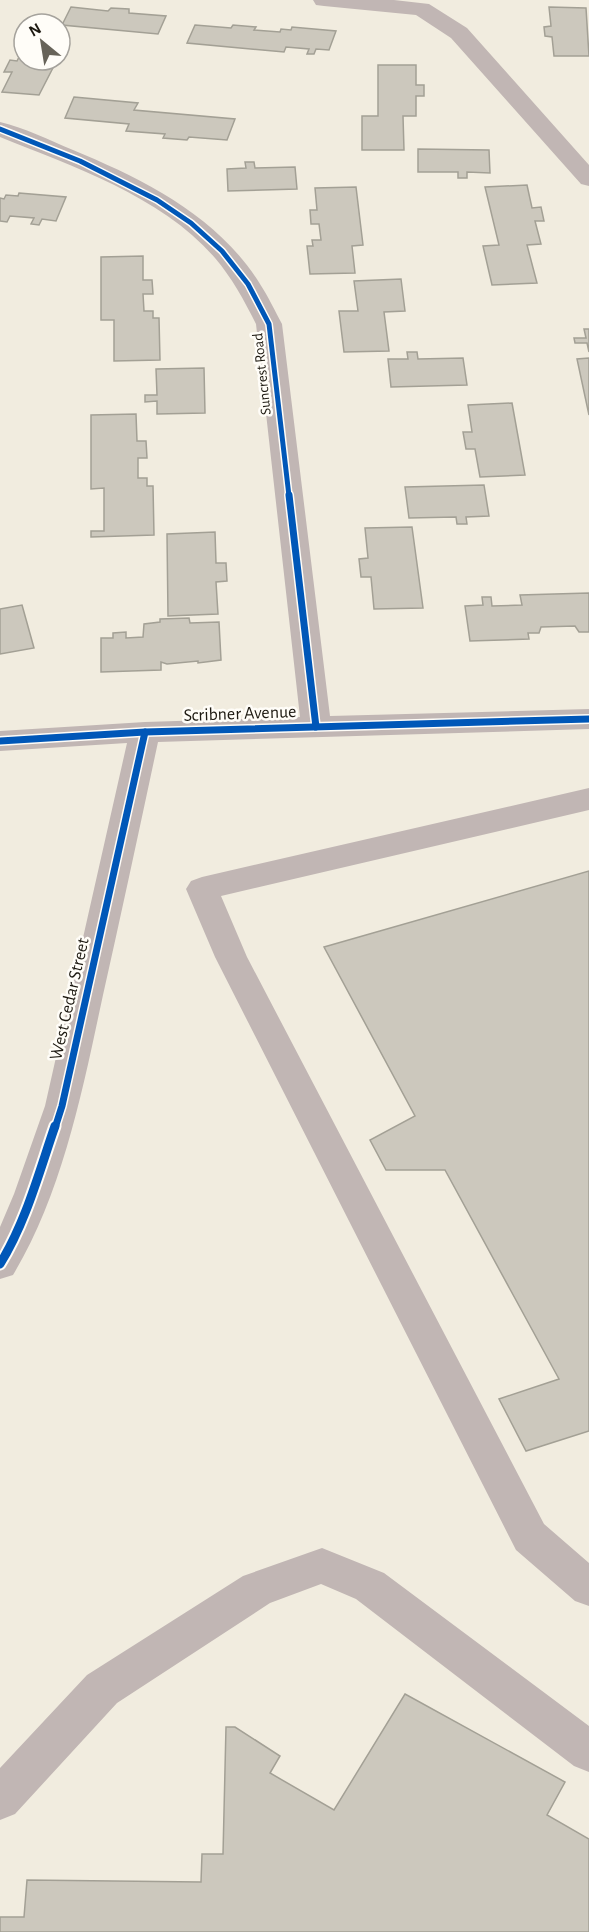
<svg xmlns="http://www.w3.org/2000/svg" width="589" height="1932" viewBox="0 0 589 1932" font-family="'Alegreya Sans',sans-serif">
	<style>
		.building { fill: #ccc8bd; stroke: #a3a095; stroke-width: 1.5 }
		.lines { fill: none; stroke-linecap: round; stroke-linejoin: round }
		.minor { fill: #c1b6b4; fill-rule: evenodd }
		.cycleway-far2-casing { stroke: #fffdf8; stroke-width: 8 }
		.cycleway-far1-casing { stroke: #fffdf8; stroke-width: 10 }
		.cycleway-casing { stroke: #fffdf8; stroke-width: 13 }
		.cycleway-far2 { stroke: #0057b8; stroke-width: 5 }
		.cycleway-far1 { stroke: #0057b8; stroke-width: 7 }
		.cycleway { stroke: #0057b8; stroke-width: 9 }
		.labels { text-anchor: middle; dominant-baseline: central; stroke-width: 5; stroke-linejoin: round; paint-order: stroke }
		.far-street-label { font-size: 15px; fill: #1d1911; stroke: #fffdf8 }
		.street-label { font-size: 18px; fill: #1d1911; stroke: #fffdf8 }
	</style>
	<rect width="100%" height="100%" fill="#f1ecdf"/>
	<!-- building -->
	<g class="building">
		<polygon points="71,7 108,11 111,8 129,9 129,13 166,16 158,34 62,25"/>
		<polygon points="549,7 586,8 589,56 554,56 552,37 545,36 544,27 551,26"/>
		<polygon points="195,25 231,28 233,25 256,27 254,30 280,32 281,29 291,30 292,27 336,31 329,50 316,49 314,54 307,54 309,49 286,47 284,52 187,43"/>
		<polygon points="24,47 24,60 57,60 39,95 2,92 12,72 4,72 10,60 17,61"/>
		<polygon points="378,65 416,65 416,85 424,85 424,96 416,96 416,116 403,116 404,150 362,150 362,116 378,116"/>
		<polygon points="74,97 138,103 134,110 235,119 227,140 189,137 187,140 163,138 165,134 126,131 129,124 65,118"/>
		<polygon points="418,149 489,150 490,173 467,172 467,178 458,178 458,172 418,172"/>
		<polygon points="245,162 254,162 255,168 295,167 297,189 228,191 227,169 246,168"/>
		<polygon points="527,185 532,208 541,207 544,221 535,221 541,244 527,245 537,283 492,285 483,246 499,245 485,187"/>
		<polygon points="356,187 363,245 352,246 355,273 310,274 307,246 313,246 312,240 321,240 319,224 311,224 310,210 317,210 315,188"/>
		<polygon points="19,193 66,197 56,221 42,219 39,225 31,224 34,218 10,216 7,222 0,221 0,198 4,199 6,195 18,196"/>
		<polygon points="143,256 143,280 152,280 153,294 143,294 144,311 153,311 153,318 159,318 160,360 114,361 114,320 101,320 101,257"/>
		<polygon points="401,279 405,311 384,312 389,351 344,352 339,311 358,311 354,281"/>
		<polygon points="584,329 589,329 589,352 587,343 575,343 574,338 586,338"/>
		<polygon points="407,352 417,352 418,359 463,358 467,385 391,387 388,359 408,359"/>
		<polygon points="589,358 589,415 577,359"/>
		<polygon points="204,368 205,413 157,414 157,401 145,402 145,395 157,395 156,369"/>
		<polygon points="512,403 525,475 480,477 475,449 466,449 463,432 472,432 468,405"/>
		<polygon points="136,414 137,441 146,441 147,458 138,458 138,478 147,478 147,486 153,486 154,535 91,537 91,531 104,531 104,488 91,489 91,415"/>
		<polygon points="484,485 489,516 466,517 467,524 457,524 456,517 409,518 405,487"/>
		<polygon points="412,527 423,608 374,609 371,577 361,577 359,559 368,558 365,528"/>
		<polygon points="215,532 216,563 226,563 227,581 216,582 218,614 168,616 167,534"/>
		<polygon points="589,593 589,632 579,632 575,626 541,627 539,633 528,633 529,639 470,641 465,606 483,605 482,597 491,597 492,606 522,605 520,595"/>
		<polygon points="22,605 34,648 0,654 0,609"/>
		<polygon points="189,618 190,623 219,622 221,660 198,663 198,661 167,664 161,662 161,670 101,672 101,638 113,638 113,633 126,632 126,638 143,637 144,624 160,622 160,619"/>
		<polygon points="589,871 589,1431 526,1451 499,1399 559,1379 445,1170 386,1170 370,1140 415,1116 324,947"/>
		<polygon points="405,1694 565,1782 547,1815 589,1839 589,1932 0,1932 0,1917 24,1917 27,1880 201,1882 202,1854 223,1854 226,1727 235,1727 280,1756 270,1773 334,1810"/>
	</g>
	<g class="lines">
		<!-- minor -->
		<g class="minor">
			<polygon points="313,0 394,0 429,4 467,28 589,165 589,186 581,184 451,38 416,15 324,6 316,5"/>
			<path d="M 0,122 C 25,128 49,140 73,150 C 143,179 218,216 260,284 C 268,296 275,311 282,324 L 330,716 L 589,709 L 589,729 L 158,742 C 140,826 122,911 103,995 C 83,1088 63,1192 13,1275 L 0,1279 L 0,1227 L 14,1194 L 45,1106 L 127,743 L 0,751 L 0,731 L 145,722 L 300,717 L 256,324 C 244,300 232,278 215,258 C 163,197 72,166 0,137 Z"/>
			<polygon points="589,788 589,810 221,896 247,957 544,1524 589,1563 589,1606 575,1601 516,1550 215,957 186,889 191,881 202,877"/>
			<polygon points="322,1548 384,1573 589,1726 589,1772 574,1766 356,1599 321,1584 270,1603 117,1703 15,1814 0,1820 0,1768 87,1675 243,1576"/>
		</g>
		<!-- cycleway-far2 casing -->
		<g class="cycleway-far2-casing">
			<polyline id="cycleway-far2" points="0,129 80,161 157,200 191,223 222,251 248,284 269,324 289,496"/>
		</g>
		<!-- cycleway-far1 casing -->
		<g class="cycleway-far1-casing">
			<g id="cycleway-far1">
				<polyline points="289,495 316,727"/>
				<polyline points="0,741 145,732 589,719"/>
				<polyline points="55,1128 62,1106 145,732"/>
			</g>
		</g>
		<!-- cycleway casing -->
		<g class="cycleway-casing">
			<path id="cycleway" d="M 0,1264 C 26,1222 39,1172 55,1126"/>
		</g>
		<!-- cycleway-far2 -->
		<use href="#cycleway-far2" class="cycleway-far2"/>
		<!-- cycleway-far1 -->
		<use href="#cycleway-far1" class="cycleway-far1"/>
		<!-- cycleway -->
		<use href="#cycleway" class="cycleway"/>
	</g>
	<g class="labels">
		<!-- far-street labels -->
		<g class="far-street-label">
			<text transform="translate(262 374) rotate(-96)">Suncrest Road</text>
		</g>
		<!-- street labels -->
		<g class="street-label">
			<text transform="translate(240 714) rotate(-2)">Scribner Avenue</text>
			<text transform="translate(70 999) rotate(-77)">West Cedar Street</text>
		</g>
	</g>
	<!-- north arrow -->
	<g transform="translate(42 42) rotate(330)"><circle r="28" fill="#fffdf8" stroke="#a5a29c" stroke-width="1.5"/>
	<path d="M0-4.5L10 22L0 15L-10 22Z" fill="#676359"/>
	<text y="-9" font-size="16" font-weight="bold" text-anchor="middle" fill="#1d1911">N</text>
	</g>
</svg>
